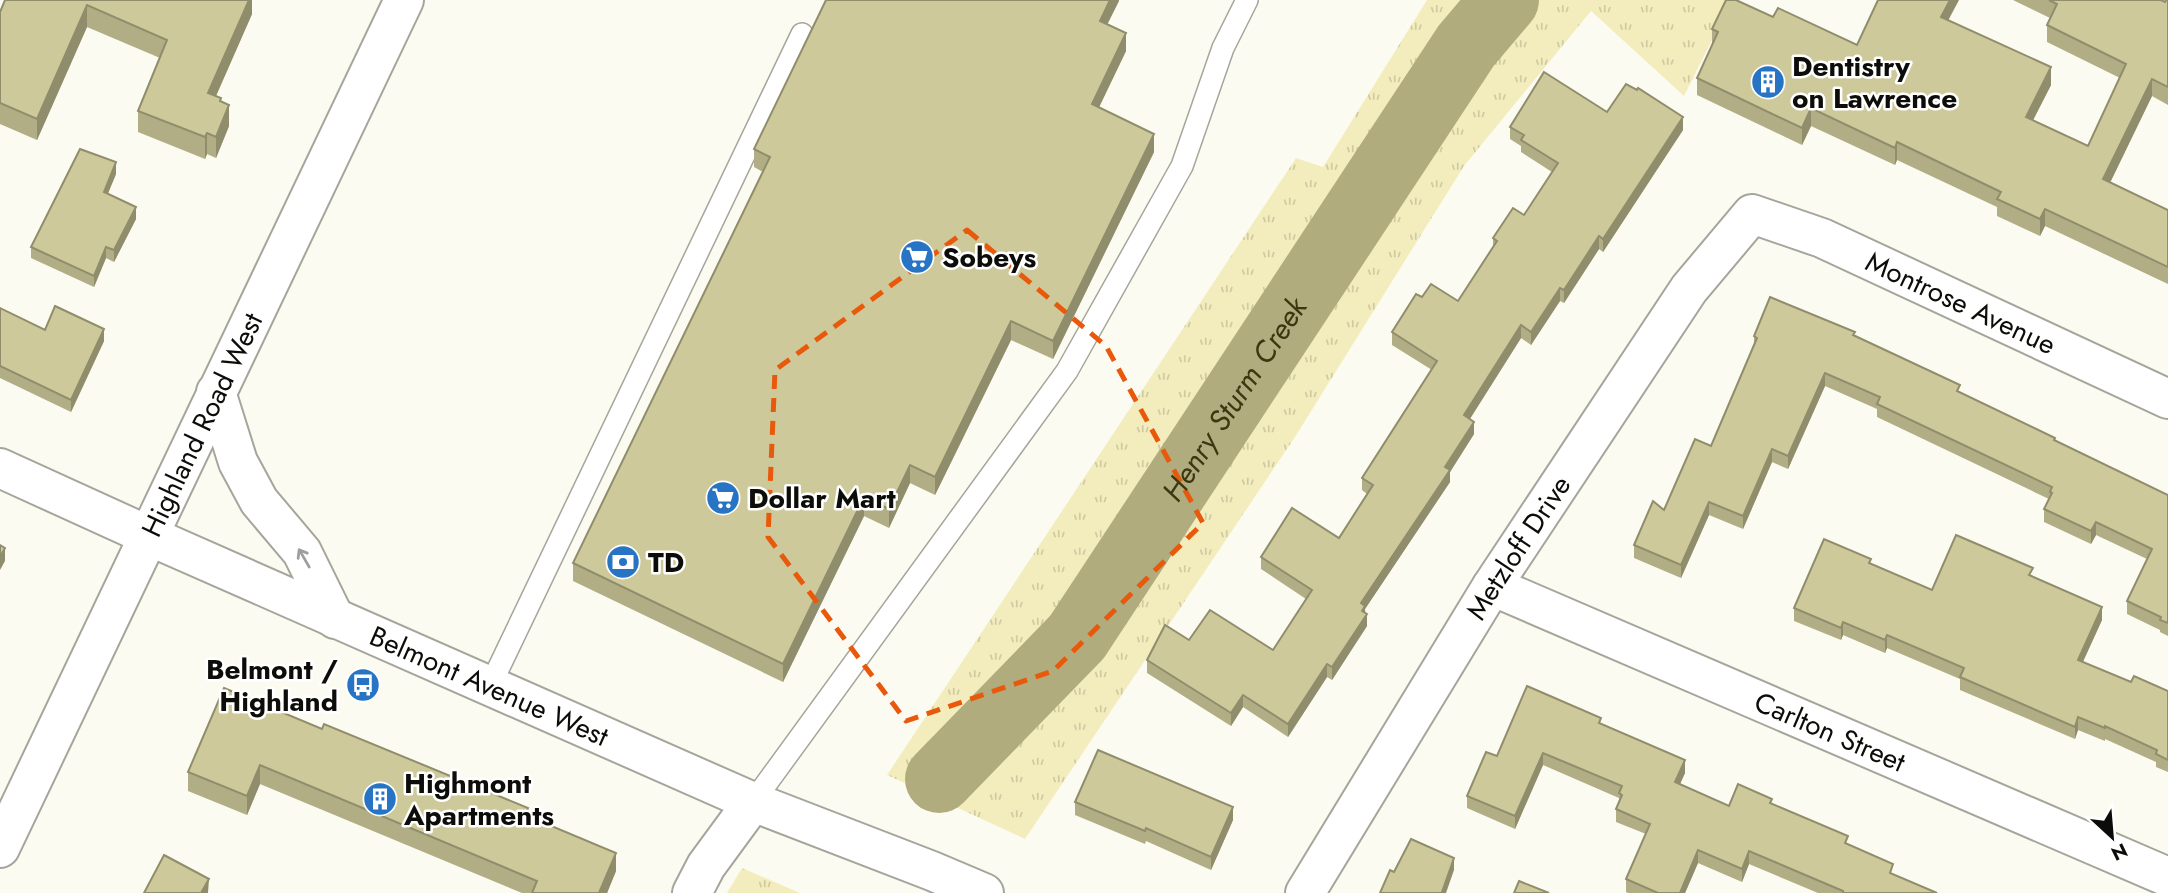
<svg xmlns="http://www.w3.org/2000/svg" width="2168" height="893" viewBox="0 0 2168 893" font-family="Jost,sans-serif">
	<style>
		.grass { fill: url(#grass-tufts) }
		.lines { fill: none; stroke-linecap: round; stroke-linejoin: round }
		.river { stroke: #b1ac7e; stroke-width: 68 }
		.lane-casing { stroke: #a6a59b; stroke-width: 24 }
		.street-casing { stroke: #a6a59b; stroke-width: 42 }
		.secondary-casing { stroke: #a6a59b; stroke-width: 42 }
		.lane { stroke: #fff; stroke-width: 21 }
		.street { stroke: #fff; stroke-width: 38 }
		.secondary { stroke: #fff; stroke-width: 38 }
		.wall { fill: #b1ad84 }
		.shaded-wall { fill: #908d6c }
		.building { fill: #cec99a; stroke: #908d6c; stroke-width: 2 }
		.oneway { stroke: #9e9e9d }
		.marked { fill: none; stroke: #e8590c; stroke-width: 5; stroke-dasharray: 14 9; stroke-linejoin: round }
		.labels { text-anchor: middle; dominant-baseline: central; stroke-width: 5; stroke-linejoin: round; paint-order: stroke }
		.poi-label { font-size: 28px; font-weight: bold; fill: #0c0c09; stroke: #fff; text-anchor: start }
		.street-label { font-size: 28px; fill: #0c0c09; stroke: #fff }
		.water-label { font-size: 30px; font-style: italic; fill: #3b3711; stroke: #fff }
	</style>
	<defs>
		<pattern id="grass-tufts" width="24" height="20" patternUnits="userSpaceOnUse" patternTransform="scale(1.75)"><rect width="24" height="20" fill="#f3edbe"/><path d="M3 7l-1-3M5 7V3M7 7l1-3M15 17l-1-3M17 17v-4M19 17l1-3" fill="none" stroke="#cfcaa2"/></pattern>
	</defs>
	<rect width="100%" height="100%" fill="#fcfbf1"/>
	<!-- grass -->
	<g class="grass">
		<polygon points="1427,0 1732,0 1684,96 1591,11 1464,166 1295,437 1025,839 887,775 1296,158 1323,167"/>
		<polygon points="742,868 800,893 727,893"/>
	</g>
	<g class="lines">
		<!-- river -->
		<path class="river" id="s1" d="M 939,779 L 1077,637 L 1466,46 L 1505,0"/>
		<!-- lane casing -->
		<g class="lane-casing">
			<g id="lane">
				<polyline points="490,686 802,34"/>
				<polyline points="753,802 1067,371 1182,166 1223,48 1247,0"/>
			</g>
		</g>
		<!-- street casing -->
		<g class="street-casing">
			<g id="street">
				<polyline points="0,468 147,535"/>
				<path id="s2" d="M 1492,586 L 2168,877"/>
				<polyline points="692,893 706,866 753,802"/>
				<path id="s3" d="M 1305,893 L 1492,586 L 1689,289 L 1752,214 L 1822,238 L 2168,399"/>
			</g>
		</g>
		<!-- secondary casing -->
		<g class="secondary-casing">
			<g id="secondary">
				<polyline points="216,392 238,462 259,501 302,552 335,619"/>
				<path id="s4" d="M 147,535 L 753,802 L 932,871 L 984,893"/>
				<path id="s5" d="M 0,848 L 404,0"/>
			</g>
		</g>
		<!-- lane -->
		<use href="#lane" class="lane"/>
		<!-- street -->
		<use href="#street" class="street"/>
		<!-- secondary -->
		<use href="#secondary" class="secondary"/>
	</g>
	<!-- wall -->
	<g class="wall">
		<polygon points="5,0 252,0 252,14 216,96 221,102 229,126 216,158 207,154 205,159 138,132 138,111 160,58 87,27 37,140 0,124 0,12"/>
		<polygon points="1119,0 1107,24 1126,51 1099,107 1154,152 1053,359 1011,340 935,495 910,483 889,528 864,516 783,682 573,581 573,563 763,172 754,167 754,149"/>
		<polygon points="2013,0 2161,0 2165,2 2168,0 2168,105 2152,96 2110,183 2168,210 2168,284 2045,226 2040,236 1997,216 1997,207 1897,160 1895,165 1811,126 1802,145 1697,95 1697,78 1712,46 1712,29 1773,17 1857,45 1948,21 2051,85 2033,120 2088,146 2120,78 2047,42 2047,25 2050,18"/>
		<polygon points="1607,112 1683,130 1603,252 1599,249 1564,303 1560,301 1531,345 1521,338 1470,419 1474,434 1450,472 1450,482 1365,609 1367,626 1332,680 1327,677 1288,737 1243,707 1231,726 1147,673 1147,660 1189,640 1273,650 1306,599 1261,569 1261,557 1339,538 1367,494 1362,490 1362,478 1432,370 1392,345 1392,332 1422,297 1458,301 1493,247 1493,238 1524,215 1552,172 1521,152 1521,146 1510,139 1510,127"/>
		<polygon points="116,174 108,193 136,219 114,262 106,258 94,287 31,258 31,247"/>
		<polygon points="0,308 45,330 104,341 71,412 0,378"/>
		<polygon points="1855,335 1960,392 2055,441 2168,495 2168,636 2160,632 2160,630 2127,614 2127,601 2147,559 2096,535 2091,544 2044,522 2044,509 2049,499 1877,417 1877,409 1825,386 1788,469 1772,462 1743,529 1709,515 1681,578 1634,558 1634,545 1664,510 1711,446 1754,347 1754,336"/>
		<polygon points="1871,564 1932,590 2033,577 2102,620 2083,662 2131,682 2168,691 2168,772 2156,767 2156,762 2105,739 2105,741 2078,730 2075,739 1960,690 1960,679 1887,648 1885,653 1843,635 1841,640 1794,621 1794,608"/>
		<polygon points="224,688 528,816 616,871 607,893 522,893 260,784 247,815 188,791 188,772"/>
		<polygon points="1601,724 1685,773 1680,784 1729,806 1772,804 1848,845 1893,874 1937,893 1818,893 1749,864 1742,882 1698,863 1685,893 1628,893 1626,892 1626,879 1646,834 1616,822 1616,809 1619,803 1619,798 1543,765 1515,829 1467,808 1467,796 1497,756"/>
		<polygon points="1075,802 1233,820 1211,870 1146,841 1145,844 1075,815"/>
	</g>
	<!-- shaded-wall -->
	<g class="shaded-wall">
		<polygon points="249,0 252,0 252,14 208,114 208,93"/>
		<polygon points="1110,0 1119,0 1119,1 1100,39 1100,21"/>
		<polygon points="1950,0 1959,0 1941,34 1941,17"/>
		<polygon points="87,5 87,27 37,140 37,119"/>
		<polygon points="1126,33 1126,51 1092,122 1092,104"/>
		<polygon points="2051,67 2051,85 2026,134 2026,117"/>
		<polygon points="2152,79 2152,96 2103,197 2103,179"/>
		<polygon points="229,105 229,126 216,158 216,137"/>
		<polygon points="1811,108 1811,126 1802,145 1802,128"/>
		<polygon points="1683,117 1683,130 1603,252 1603,239"/>
		<polygon points="207,133 207,154 205,159 205,137"/>
		<polygon points="1154,134 1154,152 1053,359 1053,341"/>
		<polygon points="1897,142 1897,160 1895,165 1895,148"/>
		<polygon points="116,162 116,174 104,203 104,192"/>
		<polygon points="136,207 136,219 114,262 114,250"/>
		<polygon points="2045,209 2045,226 2040,236 2040,219"/>
		<polygon points="1599,236 1599,249 1564,303 1564,290"/>
		<polygon points="106,247 106,258 94,287 94,276"/>
		<polygon points="1560,288 1560,301 1531,345 1531,332"/>
		<polygon points="1011,321 1011,340 935,495 935,477"/>
		<polygon points="1521,325 1521,338 1464,428 1464,415"/>
		<polygon points="104,329 104,341 71,412 71,400"/>
		<polygon points="1825,373 1825,386 1788,469 1788,456"/>
		<polygon points="1474,422 1474,434 1450,472 1450,482 1365,609 1365,616 1367,614 1367,626 1332,680 1332,667 1361,603"/>
		<polygon points="1772,449 1772,462 1743,529 1743,516"/>
		<polygon points="910,465 910,483 889,528 889,509"/>
		<polygon points="864,497 864,516 783,682 783,664"/>
		<polygon points="1709,502 1709,515 1681,578 1681,565"/>
		<polygon points="2096,522 2096,535 2091,544 2091,531"/>
		<polygon points="5,548 5,561 0,570 0,557"/>
		<polygon points="2102,607 2102,620 2078,672 2078,660"/>
		<polygon points="1843,622 1843,635 1841,640 1841,628"/>
		<polygon points="1887,635 1887,648 1885,653 1885,640"/>
		<polygon points="1327,664 1327,677 1288,737 1288,724"/>
		<polygon points="1243,695 1243,707 1231,726 1231,713"/>
		<polygon points="2078,717 2078,730 2075,739 2075,727"/>
		<polygon points="1543,753 1543,765 1515,829 1515,816"/>
		<polygon points="1685,760 1685,773 1675,795 1675,782"/>
		<polygon points="260,765 260,784 247,815 247,796"/>
		<polygon points="1233,807 1233,820 1211,870 1211,857"/>
		<polygon points="1698,850 1698,863 1685,893 1680,893"/>
		<polygon points="1749,851 1749,864 1742,882 1742,869"/>
		<polygon points="616,853 616,871 607,893 599,893"/>
		<polygon points="1454,858 1454,870 1446,893 1442,893"/>
		<polygon points="209,879 208,893 201,893"/>
	</g>
	<!-- building -->
	<g class="building">
		<polygon points="5,0 249,0 208,93 221,98 220,101 229,105 216,137 207,133 205,137 138,111 167,40 87,5 37,119 0,103 0,12"/>
		<polygon points="826,0 1110,0 1100,21 1126,33 1092,104 1154,134 1053,341 1011,321 935,477 910,465 889,509 864,497 783,664 573,563 770,157 754,149"/>
		<polygon points="1726,0 1736,0 1773,17 1778,8 1857,45 1878,0 1950,0 1941,17 2051,67 2026,117 2088,146 2126,64 2047,25 2057,4 2049,0 2161,0 2165,2 2166,0 2168,0 2168,87 2152,79 2103,179 2168,210 2168,267 2045,209 2040,219 1997,199 2001,192 1897,142 1895,148 1811,108 1802,128 1697,78 1718,32 1712,29"/>
		<polygon points="1544,72 1607,112 1626,84 1637,90 1638,88 1683,117 1603,239 1599,236 1564,290 1560,288 1531,332 1521,325 1464,415 1474,422 1445,467 1450,470 1361,603 1365,606 1362,611 1367,614 1332,667 1327,664 1288,724 1243,695 1231,713 1147,660 1165,625 1189,640 1210,610 1273,650 1312,590 1261,557 1292,508 1339,538 1373,485 1362,478 1437,361 1392,332 1416,294 1422,297 1431,284 1458,301 1497,241 1493,238 1513,208 1524,215 1558,163 1521,140 1524,135 1510,127"/>
		<polygon points="80,149 116,162 104,192 136,207 114,250 106,247 94,276 31,247"/>
		<polygon points="1770,297 1855,332 1853,335 1960,385 1957,391 2055,438 2054,440 2168,495 2168,623 2160,620 2161,617 2127,601 2152,549 2096,522 2091,531 2044,509 2052,493 2050,492 2052,487 1877,404 1880,397 1825,373 1788,456 1772,449 1743,516 1709,502 1681,565 1634,545 1653,501 1664,510 1695,439 1711,446 1757,338 1754,336"/>
		<polygon points="55,306 104,329 71,400 0,366 0,308 45,330"/>
		<polygon points="1956,535 2033,568 2029,575 2102,607 2078,660 2131,682 2134,676 2168,691 2168,760 2156,754 2157,750 2105,726 2105,728 2078,717 2075,727 1960,677 1964,668 1887,635 1885,640 1843,622 1841,628 1794,608 1824,539 1871,559 1869,563 1932,590"/>
		<polygon points="0,545 5,548 0,557"/>
		<polygon points="1527,686 1601,718 1599,723 1685,760 1675,782 1729,806 1738,784 1772,799 1770,803 1848,836 1845,843 1893,864 1890,873 1937,893 1843,893 1843,891 1749,851 1742,869 1698,850 1680,893 1658,893 1626,879 1650,824 1616,809 1622,795 1619,793 1622,786 1543,753 1515,816 1467,796 1486,752 1497,756"/>
		<polygon points="224,688 322,729 324,724 528,808 525,815 616,853 599,893 532,893 537,881 260,765 247,796 188,772"/>
		<polygon points="1098,750 1233,807 1211,857 1146,828 1145,831 1075,802"/>
		<polygon points="1411,839 1454,858 1442,892 1445,893 1380,893 1390,870 1394,872"/>
		<polygon points="164,855 209,879 201,893 144,893"/>
		<polygon points="1519,881 1549,893 1514,893"/>
	</g>
	<!-- one-way arrows -->
	<defs><path id="oneway-shaft" d="M-6 0H5M1.5-3L5.5 0L1.5 3" fill="none" stroke-width="1.6" stroke-linecap="round" stroke-linejoin="round" transform="scale(1.75)"/></defs>
	<use class="oneway" href="#oneway-shaft" transform="translate(304 558) rotate(-120)"/>
	<!-- marked area -->
	<path class="marked" d="M 967,230 L 1106,346 L 1203,523 L 1053,671 L 906,721 L 768,537 L 775,370 Z"/>
	<!-- icons -->
	<defs>
		<g id="building-disc" transform="scale(1.75)"><circle r="9.5" fill="#2674c3" stroke="#fff"/><path d="M-4-6H4V6H1V3H-1V6H-4ZM-2.5-4.3h1.7v1.8h-1.7ZM.8-4.3h1.7v1.8H.8ZM-2.5-1h1.7V.8h-1.7ZM.8-1h1.7V.8H.8Z" fill="#fff"/></g>
		<g id="supermarket-disc" transform="scale(1.75)"><circle r="9.5" fill="#2674c3" stroke="#fff"/><path d="M-6-5.5h2.5l.6 2H6L4.5 2H-2.5L-4.4-4H-6ZM-1.5 3.2a1.3 1.3 0 1 0 .1 0ZM3 3.2a1.3 1.3 0 1 0 .1 0Z" fill="#fff"/></g>
		<g id="bank-disc" transform="scale(1.75)"><circle r="9.5" fill="#2674c3" stroke="#fff"/><path d="M-6-4H6V4H-6ZM0-2.3a2.3 2.3 0 1 0 0 4.6a2.3 2.3 0 1 0 0-4.6Z" fill="#fff"/></g>
		<g id="bus-disc" transform="scale(1.75)"><circle r="9.5" fill="#2674c3" stroke="#fff"/><path d="M-5-6H5V4H4V6H2V4H-2V6H-4V4H-5ZM-3.5-4V0h7V-4ZM-3.5 1.2v1.5H-2V1.2ZM2 1.2v1.5H3.5V1.2Z" fill="#fff"/></g>
	</defs>
	<g fill-rule="evenodd">
		<use href="#building-disc" x="1768" y="82"/>
		<use href="#supermarket-disc" x="917" y="257"/>
		<use href="#supermarket-disc" x="723" y="498"/>
		<use href="#bank-disc" x="623" y="562"/>
		<use href="#bus-disc" x="363" y="685"/>
		<use href="#building-disc" x="380" y="799"/>
	</g>
	<g class="labels">
		<!-- poi labels -->
		<g class="poi-label">
			<text x="1792" y="66">Dentistry<tspan x="1792" dy="32">on Lawrence</tspan></text>
			<text x="942" y="257">Sobeys</text>
			<text x="748" y="498">Dollar Mart</text>
			<text x="648" y="562">TD</text>
			<text x="338" y="669" text-anchor="end">Belmont /<tspan x="338" dy="32">Highland</tspan></text>
			<text x="404" y="783">Highmont<tspan x="404" dy="32">Apartments</tspan></text>
		</g>
		<!-- street labels -->
		<g class="street-label">
			<text stroke="none"><textPath href="#s3" startOffset="1041">Montrose Avenue</textPath></text>
			<text stroke="none"><textPath href="#s5" startOffset="469">Highland Road West</textPath></text>
			<text stroke="none"><textPath href="#s3" startOffset="406">Metzloff Drive</textPath></text>
			<text stroke="none"><textPath href="#s4" startOffset="374">Belmont Avenue West</textPath></text>
			<text stroke="none"><textPath href="#s2" startOffset="368">Carlton Street</textPath></text>
		</g>
		<!-- water labels -->
		<g class="water-label">
			<text stroke="none"><textPath href="#s1" startOffset="483">Henry Sturm Creek</textPath></text>
		</g>
	</g>
	<!-- north arrow -->
	<g transform="translate(2112 837) rotate(154)" stroke="#ffffff" stroke-width="5" paint-order="stroke">
	<path d="M0-5L12 26L0 18L-12 26Z" fill="#0c0c09"/>
	<text y="-10" font-size="19" font-weight="bold" text-anchor="middle" fill="#0c0c09">N</text>
	</g>
</svg>
